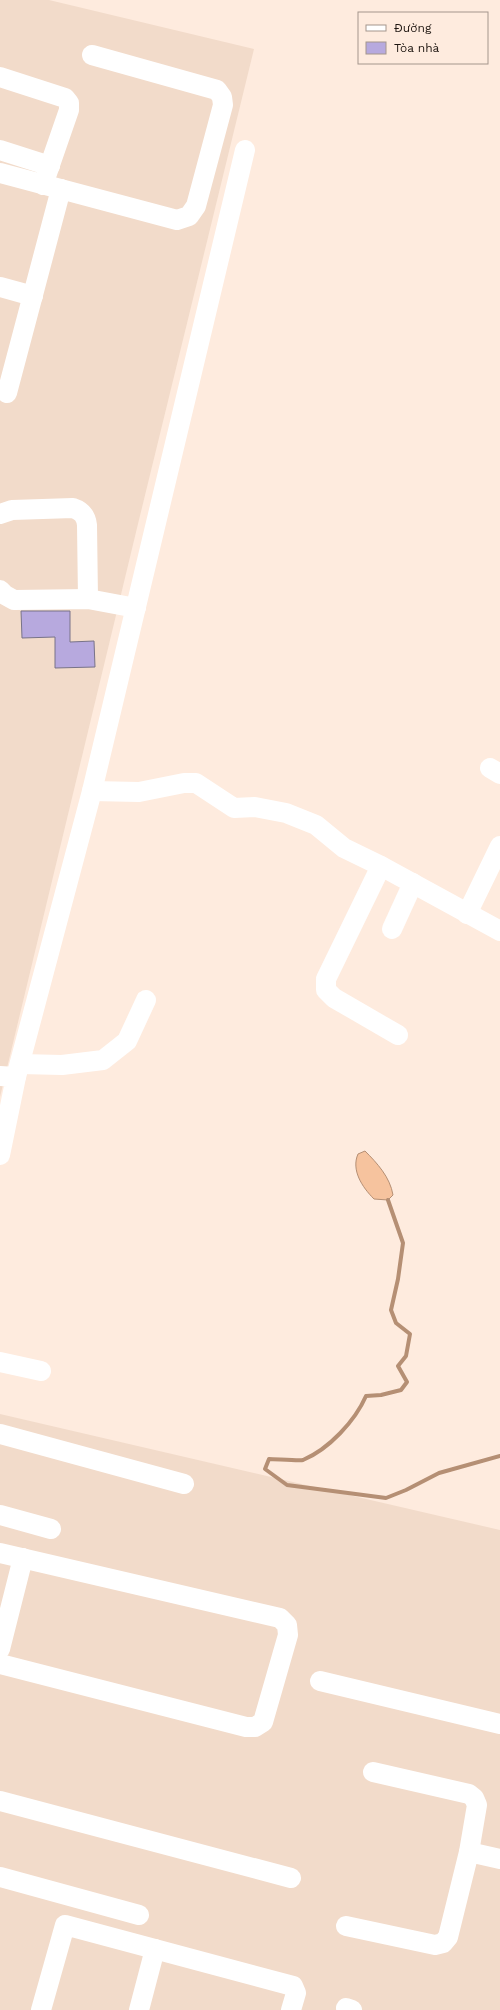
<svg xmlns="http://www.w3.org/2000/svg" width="500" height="2010" viewBox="0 0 500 2010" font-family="'Work Sans',sans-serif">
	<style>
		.built { fill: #f2dbca }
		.water { fill: #f6c39e; stroke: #b58f74 }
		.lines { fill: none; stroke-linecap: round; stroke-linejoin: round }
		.stream { stroke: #b58f74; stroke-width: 4 }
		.building { fill: #b7a9de; stroke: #787388 }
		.minor { stroke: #fff; stroke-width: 20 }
	</style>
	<rect width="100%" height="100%" fill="#feebde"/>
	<!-- built -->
	<g class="built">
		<polygon points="0,0 49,0 254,49 137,528 0,1097"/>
		<polygon points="0,1414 500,1530 500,2010 0,2010"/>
	</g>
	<!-- water -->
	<path class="water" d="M 365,1151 C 377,1163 390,1177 393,1195 L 388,1200 L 374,1199 C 362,1187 351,1170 358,1154 Z"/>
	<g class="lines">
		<!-- stream -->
		<path class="stream" d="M 388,1200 L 403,1243 L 398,1279 L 391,1310 L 396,1323 L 410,1334 L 406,1356 L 398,1366 L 407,1382 L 401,1390 L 381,1395 L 366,1396 C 355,1421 329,1449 303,1460 C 300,1461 275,1459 269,1459 L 265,1469 L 287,1485 L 386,1498 L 406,1490 L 439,1473 L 500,1456"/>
	</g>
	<!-- building -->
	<polygon class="building" points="21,611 70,611 70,642 94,641 95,667 55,668 55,637 22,638"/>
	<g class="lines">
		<!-- minor -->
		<g class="minor">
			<polyline points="0,77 65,98 69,103 69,110 43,185"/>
			<polyline points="0,150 50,166"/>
			<polyline points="0,173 177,220 189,216 196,206 223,105 222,97 217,90 92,55"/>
			<polyline points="0,287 33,296"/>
			<polyline points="7,393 61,189"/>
			<path d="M 0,514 L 12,510 L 73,508 C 82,511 86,516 87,525 L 88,599"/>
			<polyline points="0,590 5,595 14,600 88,599 136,608"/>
			<polyline points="490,768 500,774"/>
			<polyline points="92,791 139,792 184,783 196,783 234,808 255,807 286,813 316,825 344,848 381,866 500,931"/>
			<polyline points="381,866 326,979 326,990 334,998 398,1035"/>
			<polyline points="467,914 500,846"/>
			<polyline points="392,929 413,883"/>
			<polyline points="20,1064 62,1065 103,1060 127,1041 146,1000"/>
			<polyline points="0,1076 16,1077 0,1155"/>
			<polyline points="16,1077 92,791 245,150"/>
			<polyline points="0,1362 41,1371"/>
			<polyline points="0,1434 184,1484"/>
			<polyline points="0,1515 51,1529"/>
			<polyline points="0,1553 280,1618 287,1625 288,1635 263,1722 255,1727 246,1727 0,1664"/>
			<polyline points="0,1649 23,1558"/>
			<polyline points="320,1681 500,1724"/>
			<polyline points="373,1772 469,1794 474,1798 477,1805 469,1852"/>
			<polyline points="0,1801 291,1878"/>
			<polyline points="0,1877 139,1915"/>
			<polyline points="346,1926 435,1945 443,1943 448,1937 469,1852 500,1859"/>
			<polyline points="346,2008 352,2010"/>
			<polyline points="41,2010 65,1925 293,1986 296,1993 291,2010"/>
			<polyline points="139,2010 155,1949"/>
		</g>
	</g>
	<!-- legend -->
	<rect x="358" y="12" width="130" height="52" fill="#feebde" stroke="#a4968c"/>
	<rect x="366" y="25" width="20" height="6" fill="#ffffff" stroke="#a4968c"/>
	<text x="394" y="32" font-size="12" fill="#1e1611">Đường</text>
	<rect x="366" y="42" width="20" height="12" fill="#b7a9de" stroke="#a4968c"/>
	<text x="394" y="52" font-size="12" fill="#1e1611">Tòa nhà</text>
</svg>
